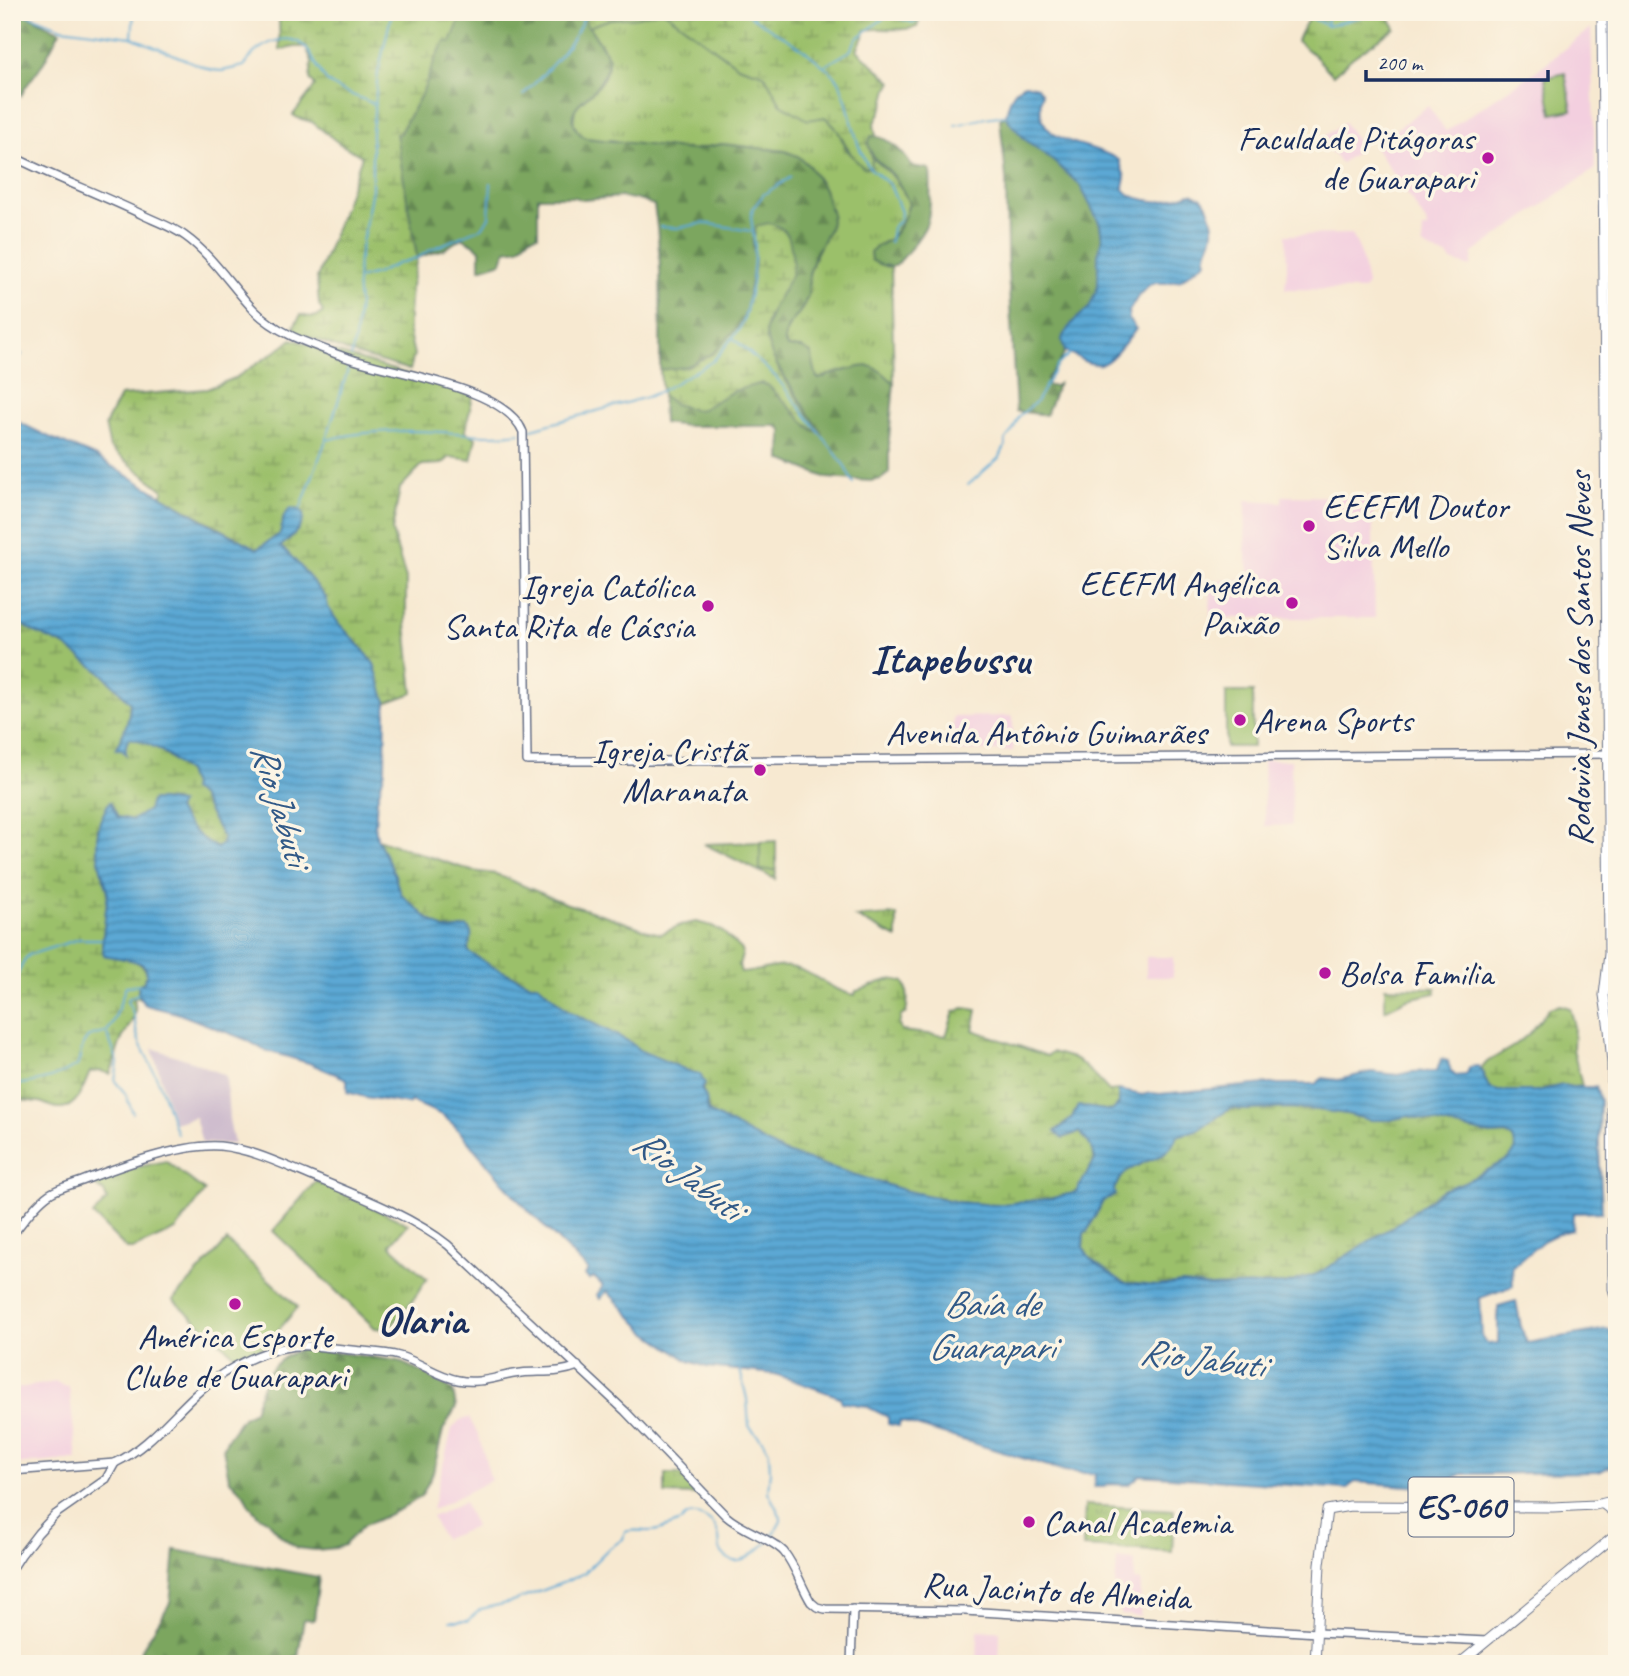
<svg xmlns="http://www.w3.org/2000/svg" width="1629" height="1676" viewBox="0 0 1629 1676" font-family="Caveat,sans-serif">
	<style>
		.built { fill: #f3cfdf }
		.industrial { fill: #cfbdce }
		.grass { fill: url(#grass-tufts); stroke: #5b7864; stroke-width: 2 }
		.forest { fill: url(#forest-firs); stroke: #4c6a5e; stroke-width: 2 }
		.wetland { fill: url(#wetland-marsh); stroke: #5b7864; stroke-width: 2 }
		.pitch { fill: #9bc06b; stroke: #5b7864; stroke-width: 2 }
		.water { fill: url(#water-rules); stroke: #3b6c99; stroke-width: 2; fill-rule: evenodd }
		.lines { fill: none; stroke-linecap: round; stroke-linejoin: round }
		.stream { stroke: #5ba8d4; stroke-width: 2 }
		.tertiary-casing { stroke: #687086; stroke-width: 10 }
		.primary-casing { stroke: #687086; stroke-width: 11 }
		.tertiary { stroke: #fff; stroke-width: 7 }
		.primary { stroke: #fff; stroke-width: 9 }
		.poi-dot { fill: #b5179e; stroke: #fcf5e5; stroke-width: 2.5 }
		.labels { text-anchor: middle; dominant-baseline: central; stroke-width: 7; stroke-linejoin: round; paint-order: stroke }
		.shield { fill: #fcf5e5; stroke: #5e6a86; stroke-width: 2 }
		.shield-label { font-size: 33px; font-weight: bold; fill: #1b2f5e }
		.poi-label { font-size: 35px; fill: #1b2f5e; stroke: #fcf5e5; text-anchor: end }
		.street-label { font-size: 35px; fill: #1b2f5e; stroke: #fcf5e5 }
		.water-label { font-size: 37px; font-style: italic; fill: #315987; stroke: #fcf5e5 }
		.district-label { font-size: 42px; font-weight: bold; fill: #1b2f5e; stroke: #fcf5e5 }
	</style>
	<defs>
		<pattern id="grass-tufts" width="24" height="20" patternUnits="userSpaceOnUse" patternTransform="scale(1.75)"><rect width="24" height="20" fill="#9bc06b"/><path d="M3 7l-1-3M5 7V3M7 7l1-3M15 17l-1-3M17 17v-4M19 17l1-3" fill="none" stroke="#7e9c5b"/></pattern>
		<pattern id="forest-firs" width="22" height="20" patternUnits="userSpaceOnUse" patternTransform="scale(1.75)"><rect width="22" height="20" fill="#7ca65f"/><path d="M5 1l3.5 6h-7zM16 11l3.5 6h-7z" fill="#658852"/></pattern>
		<pattern id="wetland-marsh" width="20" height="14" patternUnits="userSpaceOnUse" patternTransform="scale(1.75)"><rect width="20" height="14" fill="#9bc06b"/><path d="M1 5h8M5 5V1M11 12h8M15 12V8" fill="none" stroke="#7e9c5b"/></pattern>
		<pattern id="water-rules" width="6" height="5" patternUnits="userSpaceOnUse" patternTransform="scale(1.75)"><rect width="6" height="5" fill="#5ba8d4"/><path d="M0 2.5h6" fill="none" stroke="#4a89af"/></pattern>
	</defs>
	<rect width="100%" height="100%" fill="#fcf5e5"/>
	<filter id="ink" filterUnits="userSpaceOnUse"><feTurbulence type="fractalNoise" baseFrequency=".0143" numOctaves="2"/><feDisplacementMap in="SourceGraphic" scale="14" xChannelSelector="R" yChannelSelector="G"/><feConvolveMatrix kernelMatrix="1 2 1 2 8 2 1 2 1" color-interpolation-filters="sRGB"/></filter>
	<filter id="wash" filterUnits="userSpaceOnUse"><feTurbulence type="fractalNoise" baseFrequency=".00686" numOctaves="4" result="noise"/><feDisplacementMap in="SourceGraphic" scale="28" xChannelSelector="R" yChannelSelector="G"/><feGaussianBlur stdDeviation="1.57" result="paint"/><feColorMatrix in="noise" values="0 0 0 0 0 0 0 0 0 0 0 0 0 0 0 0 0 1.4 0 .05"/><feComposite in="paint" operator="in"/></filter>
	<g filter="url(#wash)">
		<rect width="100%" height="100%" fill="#f7e9d1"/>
		<!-- built -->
		<g class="built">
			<polygon points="1591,28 1595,169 1473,253 1471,267 1451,261 1447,256 1439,254 1422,245 1423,229 1427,228 1426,222 1375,147 1375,144 1428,106 1446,131 1536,71"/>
			<polygon points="1344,122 1362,148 1341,163 1320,140"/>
			<polygon points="1352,234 1360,251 1367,284 1363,290 1285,289 1287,269 1286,235"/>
			<polygon points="1282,496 1372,497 1375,618 1210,618 1211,580 1251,580 1245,550 1246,500 1282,502"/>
			<polygon points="1013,716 1013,751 953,751 953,717"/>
			<polygon points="1263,760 1291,760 1292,825 1265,826"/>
			<rect x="1146" y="957" width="27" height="20"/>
			<polygon points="56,1382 64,1386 69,1387 77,1459 12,1465 12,1389"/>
			<polygon points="469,1418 478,1434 491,1480 432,1510 452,1429 460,1420"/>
			<polygon points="464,1502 475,1527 443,1539 432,1517"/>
			<polygon points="1117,1559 1135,1561 1134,1580 1141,1581 1140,1616 1121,1615 1122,1587 1115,1586"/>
			<polygon points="978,1630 1000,1631 999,1664 977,1664"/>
		</g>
		<!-- industrial -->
		<polygon class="industrial" points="152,1048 192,1061 226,1076 229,1119 234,1144 202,1143 195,1117 174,1123"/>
		<!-- grass -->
		<g class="grass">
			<path d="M 656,12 L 665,12 L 738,66 L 764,74 L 781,104 L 817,118 L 825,117 L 837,129 L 847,150 L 864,168 L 871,167 L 872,158 C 891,173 899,181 909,203 L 906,214 L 891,238 L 875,247 L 876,263 L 888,267 L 891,266 L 894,383 C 868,359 849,369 820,379 L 817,378 L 814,368 L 794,347 L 787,347 L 784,340 L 788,327 L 802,309 L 810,284 L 809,274 L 815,256 L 830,227 L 785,151 L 722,144 L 692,150 L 636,145 L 612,140 L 601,140 L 586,138 L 578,133 L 573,125 L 575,108 L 596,88 L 604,77 L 608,66 L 604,49 L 588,27 L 610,19 L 637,17 Z"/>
			<polygon points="760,842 760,870 776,870 775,879 704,844"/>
			<polygon points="897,915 897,938 856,917"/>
			<polygon points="1385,987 1436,988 1436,993 1407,999 1385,1010"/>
			<polygon points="166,1161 205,1191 176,1230 133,1249 127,1249 93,1215 107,1200 104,1192 87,1180 138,1167"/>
			<polygon points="316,1181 408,1224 390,1245 427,1279 413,1300 389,1329 375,1328 273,1231"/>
			<polygon points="665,1474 682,1474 699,1493 696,1495 665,1494"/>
			<polygon points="1085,1505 1174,1510 1172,1552 1083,1547"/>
		</g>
		<!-- forest -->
		<g class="forest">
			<path d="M 12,12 C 30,12 44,26 60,31 L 44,62 L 25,88 L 21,96 L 12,88 Z"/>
			<path d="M 463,12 L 580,12 L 609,58 C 607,70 603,80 595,89 C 590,95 583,99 578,105 C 568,117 574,131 586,138 L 692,150 L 722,144 L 785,151 L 798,156 L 809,166 L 824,189 L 832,214 L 830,227 L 815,256 L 809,274 L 808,296 L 802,309 L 788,327 L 784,340 L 787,347 L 802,348 L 811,353 L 817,378 L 819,379 C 829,375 838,372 847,370 C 872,362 876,366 894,383 L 889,439 L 889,473 L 881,479 L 871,481 L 827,478 L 786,461 L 781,460 L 782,430 L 777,426 L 688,426 L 663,423 L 662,395 L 675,404 L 702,409 C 718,398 749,380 768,385 L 809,427 L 821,433 L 770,354 L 765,331 L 774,305 L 790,277 L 753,243 C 756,264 753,271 749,291 C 748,298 748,306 746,313 C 733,347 696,370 660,370 C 660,315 663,259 654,205 L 635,199 L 620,197 L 583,200 L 574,197 L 538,197 L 538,235 L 530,237 L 519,248 L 506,250 L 502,262 L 480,269 L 480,250 L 475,245 L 462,238 L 444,249 L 417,258 L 395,133 L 399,134 L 423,91 L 436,57 L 445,41 L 460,21 Z"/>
			<polygon points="1006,116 1012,125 1026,140 1051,159 1080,185 1100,224 1102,238 1098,255 1099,274 1098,286 1093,302 1089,308 1073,322 1062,340 1065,351 1059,364 1047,378 1048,386 1055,386 1058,384 1046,415 1016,411 1007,254 1006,178 1000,119"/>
			<path d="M 871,136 C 889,136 902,151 912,166 L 930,169 C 931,182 931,214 926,225 C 921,236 904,258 895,266 C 885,266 880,266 871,260 L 870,252 C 876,246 883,244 889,239 C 899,231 906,215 909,203 C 904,193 899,182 892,174 C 879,160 875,165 868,144 Z"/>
			<path d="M 305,1348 L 399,1361 L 423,1373 L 453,1391 L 456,1407 L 443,1430 L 433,1473 L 422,1495 L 407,1506 L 375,1521 L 364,1525 L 344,1545 L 336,1548 L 316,1550 L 297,1548 L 281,1536 L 268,1521 L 259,1516 L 249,1505 L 244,1494 L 229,1479 L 223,1448 L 228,1438 L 243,1417 L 254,1411 C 264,1379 269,1359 305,1348 Z"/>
			<polygon points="175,1550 319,1577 314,1620 304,1619 298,1656 278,1664 133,1664 170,1603"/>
		</g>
		<!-- wetland -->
		<g class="wetland">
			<path d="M 282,12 L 463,12 L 451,42 L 445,41 L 436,57 L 423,91 L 399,134 L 396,134 L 417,258 L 411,286 L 409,315 L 409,333 L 414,355 L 410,370 L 355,354 L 295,332 L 294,326 L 301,315 C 310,317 316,319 323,312 L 319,305 L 317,278 L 342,213 L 362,156 L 340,144 L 312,122 L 298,118 L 293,115 L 315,86 L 310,79 L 312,61 L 306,47 L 295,47 L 280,50 L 279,20 Z"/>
			<polygon points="580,12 656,12 637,17 610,19 588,27"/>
			<path d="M 665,12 L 906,12 L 919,21 L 917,27 C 901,32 883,27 866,30 L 857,50 L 892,82 L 888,89 L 884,104 L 874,125 L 876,136 L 871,136 L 868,144 L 872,158 L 871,167 L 864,168 C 848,155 848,145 837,130 C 834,125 829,121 825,117 L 808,120 L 781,104 L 764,74 L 738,66 Z"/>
			<path d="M 1311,12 L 1386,12 L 1395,28 L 1352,58 L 1333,75 L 1314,55 L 1297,41 C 1300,30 1308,23 1311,12 Z"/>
			<path d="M 769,223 C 784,228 789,232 791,248 C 793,258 794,267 791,275 C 784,293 763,315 766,335 C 770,365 805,408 822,434 L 809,427 L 768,385 L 762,383 L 733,391 L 702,409 L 694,410 L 675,404 L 662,395 L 660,370 L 686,367 L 714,353 L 737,328 L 746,312 L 754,271 L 755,261 L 753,243 L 756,226 Z"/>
			<path d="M 292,339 L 456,389 L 473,396 L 465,431 L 476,438 L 471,460 L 450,457 L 442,464 L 422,465 L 400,488 L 392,531 L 406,579 L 406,624 L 413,693 L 386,703 L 374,664 L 361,647 L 339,624 L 328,607 L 326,598 L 300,566 L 286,551 L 279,547 C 292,538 304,528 302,511 L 284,516 L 280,534 L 257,549 L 161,495 L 164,491 L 110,448 L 105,425 L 120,396 L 207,389 L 235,378 L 284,346 Z"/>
			<path d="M 12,619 L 35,632 L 64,645 L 76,654 L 103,674 L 130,702 C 129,716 127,731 119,743 L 121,749 L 126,751 L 126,745 L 129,737 C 143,740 158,747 169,757 C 175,762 180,767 187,771 L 192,786 L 191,790 L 200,796 L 223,838 L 222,844 L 217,848 C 199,839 178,822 175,801 L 161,800 L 151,801 L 149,810 L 133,820 L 118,817 L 111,802 L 108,804 L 98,829 L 97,849 L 101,869 L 108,891 L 102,946 L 104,954 C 119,961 140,955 147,973 L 143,983 L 139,984 L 138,993 L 140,998 L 134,998 C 139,1019 128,1024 121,1041 C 116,1052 115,1064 110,1074 L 101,1071 L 90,1072 C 84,1085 78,1108 61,1108 C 54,1109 46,1104 40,1102 C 30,1101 22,1101 12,1098 L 14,1045 L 12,1040 Z"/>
			<path d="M 377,839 L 472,871 L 496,874 L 564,903 L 604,915 L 649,931 L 661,934 L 681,925 L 696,922 L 712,926 L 723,932 L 742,950 L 742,955 L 739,965 L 741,973 C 758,972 778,963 795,968 C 816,974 832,991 855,995 L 856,991 C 875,988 885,974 904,982 C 909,992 908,1003 906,1013 L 901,1016 L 899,1025 L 901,1031 L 946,1036 L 954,1012 L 964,1008 L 977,1010 L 973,1030 L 1047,1056 L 1052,1052 L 1076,1059 L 1094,1075 L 1109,1091 L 1118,1090 L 1119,1104 L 1112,1111 L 1078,1106 L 1071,1119 L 1055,1131 L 1063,1138 L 1079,1132 L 1091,1144 L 1095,1160 L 1076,1192 L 1054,1198 L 995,1205 L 958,1202 L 903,1190 L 783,1152 L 708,1112 C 706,1097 701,1088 700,1074 L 691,1072 L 638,1050 L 630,1042 L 567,1010 L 538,984 L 531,984 L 493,967 L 469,952 L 463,928 L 452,930 L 444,929 L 427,918 L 402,895 L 396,884 L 395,875 Z"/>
			<polygon points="1560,1005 1570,1008 1574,1022 1573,1049 1582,1086 1572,1087 1563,1085 1537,1091 1498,1091 1489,1088 1481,1069 1487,1062 1514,1046 1531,1032 1549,1008"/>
			<polygon points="1231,1108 1245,1110 1289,1108 1318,1110 1347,1114 1370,1120 1390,1120 1408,1116 1492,1135 1506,1134 1513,1138 1517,1149 1509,1159 1467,1181 1443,1190 1401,1221 1317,1274 1285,1284 1211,1287 1183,1283 1157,1286 1124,1283 1090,1259 1083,1247 1084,1233 1087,1232 1103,1201 1114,1189 1125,1172 1147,1161 1162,1156 1177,1136 1199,1129"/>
		</g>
		<!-- pitch -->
		<g class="pitch">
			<polygon points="1565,73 1572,110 1552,114 1545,78"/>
			<rect x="1226" y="692" width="27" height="55"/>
			<polygon points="776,841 776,870 760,870 760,842"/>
			<polygon points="227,1241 298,1307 265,1346 239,1359 173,1300"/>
		</g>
		<!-- water -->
		<g class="water">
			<path d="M 1025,84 L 1037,87 L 1042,94 C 1030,147 1086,139 1119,160 L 1125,177 L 1123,188 C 1128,195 1133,197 1142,199 C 1164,205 1172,199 1191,193 C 1193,194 1200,197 1202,198 C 1209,205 1214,224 1213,232 C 1212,244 1204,248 1206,261 L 1181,280 L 1167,283 L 1154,283 L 1149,285 L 1139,295 L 1129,311 L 1129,320 L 1136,329 C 1129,337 1111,363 1101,364 C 1097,365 1088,363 1084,361 C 1078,358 1072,354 1065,351 L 1062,340 L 1063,336 L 1073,322 L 1089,308 L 1098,286 L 1098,255 L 1102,238 L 1100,224 L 1080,185 L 1051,159 L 1026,140 L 1012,125 L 1006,116 C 1008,104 1012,88 1025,84 Z"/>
			<path d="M 12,419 L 49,437 L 96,457 L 208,523 L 257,549 L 280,534 L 284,516 L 290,508 C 321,511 290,539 280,547 L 286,551 L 300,566 L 326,598 L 328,607 L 339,624 L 361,647 L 374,664 L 386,702 L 385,770 L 377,800 L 375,825 L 377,838 L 395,875 L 397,884 L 402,895 L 427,918 L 444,929 L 452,930 L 467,927 C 475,933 470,941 468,949 L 469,952 L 493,967 L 531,984 L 538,984 L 567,1010 L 630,1042 L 639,1050 L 691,1072 L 700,1074 L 705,1084 L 701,1089 L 706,1097 L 708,1112 L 783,1152 L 903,1190 L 958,1202 L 995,1205 L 1054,1198 L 1076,1192 L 1095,1160 C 1093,1147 1088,1141 1079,1132 L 1062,1138 L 1055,1132 L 1071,1119 L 1078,1106 L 1112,1111 L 1119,1104 L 1118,1090 L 1142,1095 L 1151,1093 L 1160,1094 L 1266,1084 L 1315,1084 L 1323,1078 L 1338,1080 L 1371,1072 L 1398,1075 L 1411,1072 L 1437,1071 L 1441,1059 L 1448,1061 L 1449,1066 L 1455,1076 L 1466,1075 L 1470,1067 L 1479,1066 L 1489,1088 L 1498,1091 L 1537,1091 L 1563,1085 L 1572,1087 L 1596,1087 L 1600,1101 L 1599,1144 L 1602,1212 L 1573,1213 L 1572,1230 L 1559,1233 L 1543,1241 L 1512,1267 L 1513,1286 L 1480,1298 L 1482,1338 L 1488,1344 L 1498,1343 L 1498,1306 L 1516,1301 L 1521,1327 L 1527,1343 L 1607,1329 L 1617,1334 L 1617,1463 L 1599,1472 L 1461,1474 L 1434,1488 L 1355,1482 L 1346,1489 L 1140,1475 L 1129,1485 L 1110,1484 L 1104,1487 L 1094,1487 L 1095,1474 L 1065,1471 L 900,1421 L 899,1426 L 888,1424 L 888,1417 L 866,1406 L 842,1402 L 840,1397 L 775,1374 L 707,1367 L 689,1361 L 645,1331 L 607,1291 L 600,1299 L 597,1295 L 603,1286 L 594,1277 L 589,1280 L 585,1275 L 588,1270 L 520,1202 L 454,1125 L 442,1115 L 411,1101 L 408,1104 L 365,1097 L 347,1092 L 347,1079 L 309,1063 L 264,1050 L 247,1040 L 177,1013 L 145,1005 L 138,993 L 139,984 L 143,983 C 159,957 119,960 104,955 L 102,946 L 108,891 L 101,869 L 97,849 L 97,838 L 100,821 L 108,804 L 110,802 L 118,817 L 132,820 L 148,810 L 151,801 L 153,800 L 161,800 L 180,803 L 177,810 C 187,826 200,839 217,848 L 222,844 L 223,838 L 200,796 L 191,790 L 192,786 L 187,771 C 179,767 175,761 168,755 C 156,747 143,740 129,738 L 126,745 L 126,754 L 121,749 L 116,749 C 124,733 130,719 130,702 L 103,674 L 76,654 L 64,645 L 35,632 L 12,619 ZM 1231,1108 L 1245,1110 L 1289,1108 L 1318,1110 L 1347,1114 L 1370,1120 L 1390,1120 L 1408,1116 L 1492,1135 L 1506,1134 L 1513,1138 L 1516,1149 L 1509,1159 L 1467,1181 L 1443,1190 L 1401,1221 L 1317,1274 L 1285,1284 L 1211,1287 L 1183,1283 L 1157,1286 L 1124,1283 L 1090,1259 L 1083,1247 L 1084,1233 L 1087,1232 L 1103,1201 L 1115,1195 L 1114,1189 C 1118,1182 1122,1175 1128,1171 C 1147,1158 1169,1159 1177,1136 L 1199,1129 Z"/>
		</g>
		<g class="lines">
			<!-- stream -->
			<g class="stream">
				<path d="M 21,12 L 62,28 L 131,37 L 211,70 L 222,71 L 244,66 C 248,62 250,57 254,53 C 272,38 297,31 311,55 C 316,63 321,76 329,83 C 339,91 361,98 374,104"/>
				<polyline points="744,12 803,49 830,71 839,81 846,100 858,144 866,162 870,168 890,185 901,212 900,220 892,228 890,242"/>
				<polyline points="1300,12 1328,26 1377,12"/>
				<polyline points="1326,12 1327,25"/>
				<polyline points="132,36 134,12"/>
				<polyline points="826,65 850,51 857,38 887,16 896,17 914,23 930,12"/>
				<path d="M 523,95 C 547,70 574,46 586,12"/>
				<path d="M 955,125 C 972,122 988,115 1006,116"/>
				<polyline points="660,227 678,228 704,223 751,231"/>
				<polyline points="358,279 376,274 399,263 417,258 430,250 483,227 489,217 491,183"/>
				<polyline points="733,338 776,377 834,451 844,465 853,483"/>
				<polyline points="351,357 355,338 359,303 357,284 358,264 372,189 372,132 378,73 392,12"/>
				<polyline points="12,369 22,354"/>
				<polyline points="525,431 647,397 661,391 713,361 738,331 744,320 752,284 755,246 751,217 753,208 764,194 791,177"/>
				<path d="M 327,440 C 363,430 405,430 442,432 C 468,434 494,437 520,433"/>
				<polyline points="968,485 1000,457 1005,446 1005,440 1013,430 1019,416 1036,402 1057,366 1071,352"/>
				<polyline points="300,510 326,440 350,363"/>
				<polyline points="12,985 25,959 29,955 79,939 102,939"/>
				<path d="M 138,994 L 129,998 L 127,1002 C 138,1016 133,1028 140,1043 C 147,1058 155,1072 161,1088 C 167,1103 171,1119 177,1134"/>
				<polyline points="107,1034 118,1062 115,1081 125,1093 133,1113"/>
				<path d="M 12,1096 L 21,1084 C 40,1082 60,1076 77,1066 C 81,1058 80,1047 86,1040 C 91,1031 99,1037 106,1032 C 115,1025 121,998 126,986 L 140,985"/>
				<polyline points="740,1370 747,1399 749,1426 762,1440 769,1452 770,1471 768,1492 781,1517 781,1521 771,1539"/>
				<path d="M 450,1621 L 467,1621 L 481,1609 L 512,1602 L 565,1582 L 584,1573 L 607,1550 L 623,1539 L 625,1532 C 635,1528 647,1533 658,1530 C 661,1529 676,1524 678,1523 C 685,1519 681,1519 687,1516 C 699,1511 715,1522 718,1533 C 720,1538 719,1544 720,1550 C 736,1574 752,1554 767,1543"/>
			</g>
		</g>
	</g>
	<g filter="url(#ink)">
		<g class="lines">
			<!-- tertiary casing -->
			<g class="tertiary-casing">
				<g id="tertiary">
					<path d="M 12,156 C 55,178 100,194 143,215 C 157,222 173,227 185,236 C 213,256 230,285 254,310 C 278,334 310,344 342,356 C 386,373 504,385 523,432 L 527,761 L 660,761 L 1613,754"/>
					<path d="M 12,1235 C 23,1222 34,1205 48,1195 C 57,1188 71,1185 82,1181 C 118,1167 182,1143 220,1146 C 250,1149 279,1163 306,1174 C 351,1193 411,1215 448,1245 L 625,1411 L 726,1516 C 743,1531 771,1538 784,1552 C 796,1567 801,1586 811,1602 L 817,1607 L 825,1609 L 965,1611 L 1317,1633 L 1487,1641"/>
					<path d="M 12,1471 L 115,1463 C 148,1447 168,1420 195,1395 C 217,1374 253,1354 283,1348 C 306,1343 329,1348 352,1350 C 368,1352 384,1352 399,1356 C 420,1362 437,1376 458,1380 C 480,1385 500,1375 521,1373 C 541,1371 559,1374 578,1366"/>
					<polyline points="12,1569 21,1555 38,1533 56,1514 106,1479 115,1463"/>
					<polyline points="851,1664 853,1609"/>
				</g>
			</g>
			<!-- primary casing -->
			<g class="primary-casing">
				<g id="primary">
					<polyline points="1602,12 1609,954 1604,995 1609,1029 1612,1064 1613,1289 1617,1303"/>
					<polyline points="1612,12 1613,436 1617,883"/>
					<polyline points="1603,1504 1612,1511 1617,1519"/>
					<polyline points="1315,1664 1320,1564 1327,1510 1350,1506 1553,1507 1595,1505 1617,1500"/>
					<polyline points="1459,1664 1617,1534"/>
				</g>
			</g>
			<!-- tertiary -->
			<use href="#tertiary" class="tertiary"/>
			<!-- primary -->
			<use href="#primary" class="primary"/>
		</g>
	</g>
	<!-- markers -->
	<g class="poi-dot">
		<circle cx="1488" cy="158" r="7"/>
		<circle cx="1309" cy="526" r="7"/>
		<circle cx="1292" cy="603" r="7"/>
		<circle cx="708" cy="606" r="7"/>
		<circle cx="1240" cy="720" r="7"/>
		<circle cx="760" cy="770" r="7"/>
		<circle cx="1325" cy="973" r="7"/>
		<circle cx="235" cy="1304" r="7"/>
		<circle cx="1029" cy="1522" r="7"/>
	</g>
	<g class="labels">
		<!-- shield labels -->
		<rect class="shield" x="1408.5" y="1477.5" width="105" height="59" rx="5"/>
		<g class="shield-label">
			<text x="1461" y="1507">ES-060</text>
		</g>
		<!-- poi labels -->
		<g class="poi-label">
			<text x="1474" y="138">Faculdade Pitágoras<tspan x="1474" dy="40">de Guarapari</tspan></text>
			<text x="1323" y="506" text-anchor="start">EEEFM Doutor<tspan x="1323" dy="40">Silva Mello</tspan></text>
			<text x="1278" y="583">EEEFM Angélica<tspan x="1278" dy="40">Paixão</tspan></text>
			<text x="694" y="586">Igreja Católica<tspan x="694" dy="40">Santa Rita de Cássia</tspan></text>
			<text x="1254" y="720" text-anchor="start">Arena Sports</text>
			<text x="746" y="750">Igreja Cristã<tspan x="746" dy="40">Maranata</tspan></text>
			<text x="1339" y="973" text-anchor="start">Bolsa Familia</text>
			<text x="235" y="1336" text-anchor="middle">América Esporte<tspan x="235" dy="40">Clube de Guarapari</tspan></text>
			<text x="1043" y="1522" text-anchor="start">Canal Academia</text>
		</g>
		<!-- street labels -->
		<g class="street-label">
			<text transform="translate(1579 659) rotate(-90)">Rodovia Jones dos Santos Neves</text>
			<text x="1046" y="732">Avenida Antônio Guimarães</text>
			<text transform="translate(1056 1591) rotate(3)">Rua Jacinto de Almeida</text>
		</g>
		<!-- water labels -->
		<g class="water-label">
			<text transform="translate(281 804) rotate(73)">Rio Jabuti</text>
			<text transform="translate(688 1174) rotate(37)">Rio Jabuti</text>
			<text x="991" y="1303">Baía de<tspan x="991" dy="43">Guarapari</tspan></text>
			<text transform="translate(1202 1358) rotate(7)">Rio Jabuti</text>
		</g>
		<!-- district labels -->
		<g class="district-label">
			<text x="950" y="659">Itapebussu</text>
			<text x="422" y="1320">Olaria</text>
		</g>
	</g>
	<!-- margin -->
	<rect width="1629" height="1676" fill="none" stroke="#fcf5e5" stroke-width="42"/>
	<!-- scale -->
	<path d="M1366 70v10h182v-10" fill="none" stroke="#1b2f5e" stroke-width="3.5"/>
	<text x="1377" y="70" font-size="21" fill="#1b2f5e" stroke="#fcf5e5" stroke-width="5" paint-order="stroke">200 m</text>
</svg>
